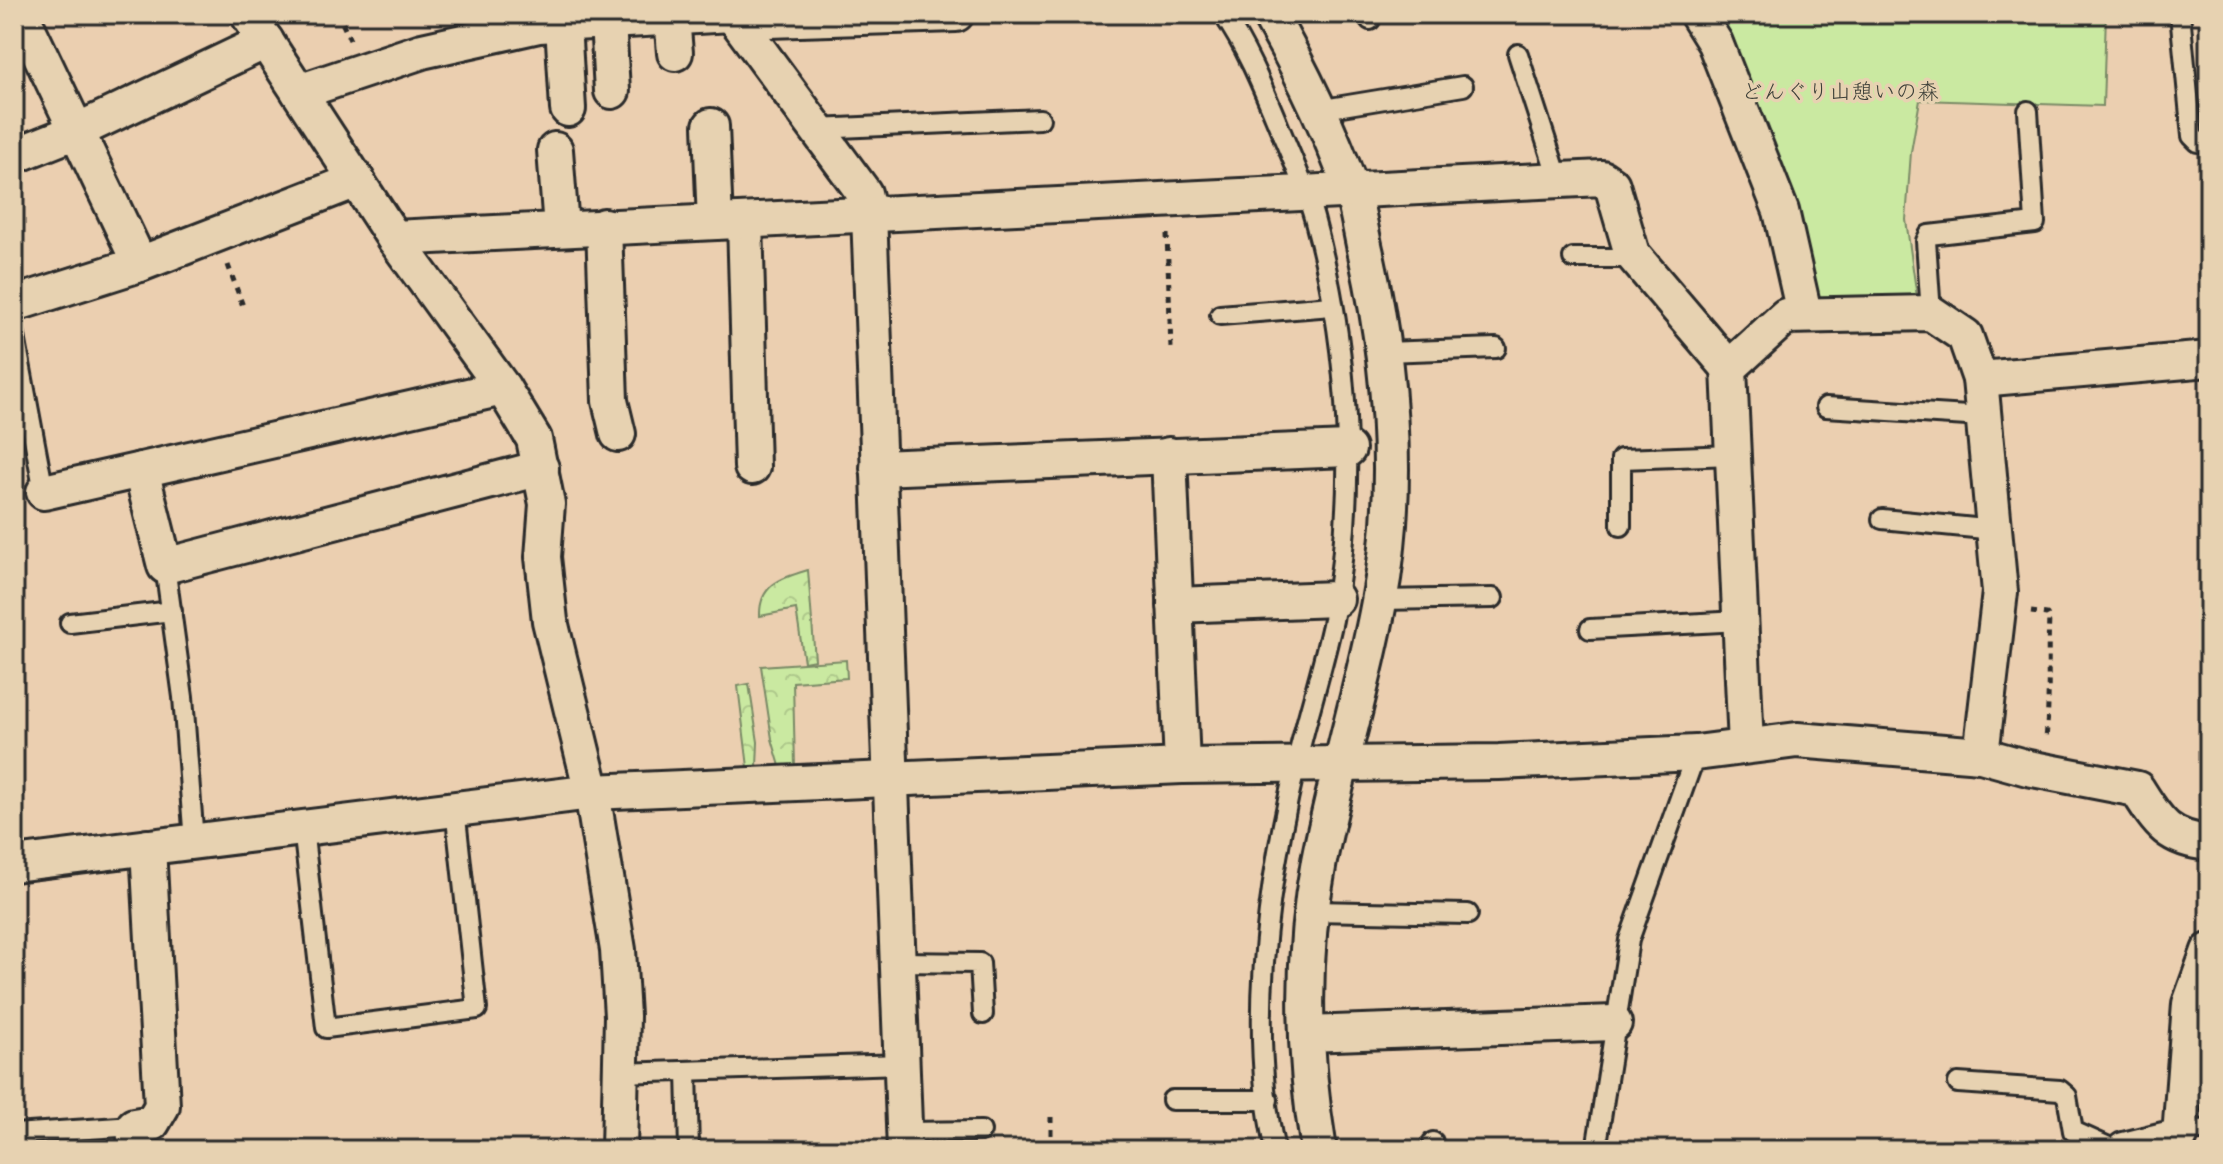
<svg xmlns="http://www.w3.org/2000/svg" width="2223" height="1164" viewBox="0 0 2223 1164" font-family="'Gochi Hand','Klee One',sans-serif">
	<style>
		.forest { fill: url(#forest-crowns); stroke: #7a8a66; stroke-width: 2 }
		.park { fill: #cae9a1; stroke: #7a8a66; stroke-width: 2 }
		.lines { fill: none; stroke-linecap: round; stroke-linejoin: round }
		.service-casing { stroke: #2b2b2b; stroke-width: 24 }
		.minor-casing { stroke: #2b2b2b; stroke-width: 40 }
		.path { stroke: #2b2b2b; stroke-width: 5; stroke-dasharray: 6 6; stroke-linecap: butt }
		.service { stroke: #e7d2b1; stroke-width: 18 }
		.minor { stroke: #e7d2b1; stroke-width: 34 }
		.labels { text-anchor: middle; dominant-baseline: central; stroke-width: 7; stroke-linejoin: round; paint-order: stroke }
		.park-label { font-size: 22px; fill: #3b3e37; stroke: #e7d2b1 }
	</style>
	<defs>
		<pattern id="forest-crowns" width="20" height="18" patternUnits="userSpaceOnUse" patternTransform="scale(2)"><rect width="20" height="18" fill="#cae9a1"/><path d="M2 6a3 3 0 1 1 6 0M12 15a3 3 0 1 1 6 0" fill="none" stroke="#aec88b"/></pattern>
	</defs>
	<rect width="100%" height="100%" fill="#ebcfb0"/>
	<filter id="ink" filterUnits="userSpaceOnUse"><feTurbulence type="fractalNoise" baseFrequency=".0125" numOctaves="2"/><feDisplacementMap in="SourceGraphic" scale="16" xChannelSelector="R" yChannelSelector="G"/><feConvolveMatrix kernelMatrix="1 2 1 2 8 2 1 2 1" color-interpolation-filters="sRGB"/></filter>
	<g filter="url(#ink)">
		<!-- forest -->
		<g class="forest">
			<path d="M 808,570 L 815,660 L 804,662 L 796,609 L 760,616 C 759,584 782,578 808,570 Z"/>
			<polygon points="846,660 847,678 793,682 795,766 780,766 772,739 761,666"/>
			<polygon points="749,684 758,742 757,767 748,767 738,686"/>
		</g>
		<!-- park -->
		<polygon class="park" points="1717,14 2106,14 2103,106 1920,100 1911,152 1906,220 1917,297 1821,299 1812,287 1798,212 1731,33"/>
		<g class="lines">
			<!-- service casing -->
			<g class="service-casing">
				<g id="service">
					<path d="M 1223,14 C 1246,47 1262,86 1277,122 C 1290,154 1305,185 1314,218 C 1349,347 1358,488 1333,620 C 1323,667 1308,713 1297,760 C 1268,881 1247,1027 1275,1150"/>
					<polyline points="1367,14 1370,20"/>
					<polyline points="2180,14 2192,136 2198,142 2209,141"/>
					<polyline points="1518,54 1559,181"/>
					<polyline points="1318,110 1463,86"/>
					<polyline points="817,129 1040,119"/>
					<polyline points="1573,258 1622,258 1632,254"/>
					<polyline points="1931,313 1926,241 1929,235 2035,223 2028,111"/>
					<polyline points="1220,315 1332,306"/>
					<polyline points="14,331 44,492"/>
					<polyline points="1384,352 1496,348"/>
					<polyline points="1826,407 1983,417"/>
					<polyline points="1882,519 1995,530"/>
					<polyline points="1621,526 1621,459 1733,455"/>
					<polyline points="165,566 183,697 194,842"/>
					<polyline points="1380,600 1493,598"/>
					<polyline points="70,623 172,611"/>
					<polyline points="1590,629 1740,621"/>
					<polyline points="303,828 326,1028 477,1009 455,809"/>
					<polyline points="1312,911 1468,914"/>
					<polyline points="899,962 980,963 983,1014"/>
					<polyline points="687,1071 689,1150"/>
					<polyline points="620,1073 902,1064"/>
					<polyline points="1958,1083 2060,1090 2067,1096 2073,1131 2115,1150"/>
					<polyline points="1172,1100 1268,1100"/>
					<polyline points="905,1132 981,1131"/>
					<polyline points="2181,1132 2209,1129"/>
					<polyline points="14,1134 134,1126"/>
					<polyline points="1433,1142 1433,1150"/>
					<polyline points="1596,1150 1629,940 1696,753"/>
				</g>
			</g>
			<!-- minor casing -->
			<g class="minor-casing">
				<g id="minor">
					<polyline points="21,14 140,264"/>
					<polyline points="248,14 394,238 503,388 534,439 547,504 543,557 550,621 592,792 618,950 622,1016 619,1150"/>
					<polyline points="732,14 864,193 869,214 905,1150"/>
					<path d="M 1269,14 C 1301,70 1329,128 1351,189 C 1358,209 1361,233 1366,254 C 1391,368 1401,486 1379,602 C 1363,689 1336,774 1319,861 C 1301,956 1303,1055 1319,1150"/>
					<polyline points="1697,14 1715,43 1781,211 1804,313"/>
					<polyline points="672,17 675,53"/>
					<polyline points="608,21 612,91"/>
					<polyline points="737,21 956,14"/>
					<polyline points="563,24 568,109"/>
					<polyline points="299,92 422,51 539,25 732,14"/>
					<polyline points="711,126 715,222"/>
					<polyline points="555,150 561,228"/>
					<polyline points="14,156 77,131 266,41"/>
					<polyline points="745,221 752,467"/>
					<polyline points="604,226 610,401 618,434"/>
					<polyline points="394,238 1602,178 1612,185 1632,254 1729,368"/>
					<polyline points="14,304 140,264 357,180"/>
					<polyline points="1980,379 2209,359"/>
					<polyline points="1169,455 1182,766"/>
					<polyline points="878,468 1348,449"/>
					<polyline points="141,470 165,566 541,468"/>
					<polyline points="44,492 503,388"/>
					<polyline points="1175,605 1336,599"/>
					<polyline points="1746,746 1729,368 1786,316 1931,313 1965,336 1980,379 2000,592 1981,755"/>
					<path d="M 14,864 L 592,792 L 1182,766 L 1499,762 L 1696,753 L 1797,740 L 1981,755 L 2028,768 L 2137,789 C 2158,822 2167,839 2209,843"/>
					<polyline points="1307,1034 1614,1023"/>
					<polyline points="136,1150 134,1126 152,1123 162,1106 148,847"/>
					<polyline points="2124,1150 2180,1136 2190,1004 2209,951"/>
				</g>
			</g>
			<!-- path -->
			<g class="path">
				<polyline points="350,40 340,18 351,14"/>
				<polyline points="1167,234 1171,349"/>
				<polyline points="228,265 244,309"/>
				<path d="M 2031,612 L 2047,614 L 2049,618 C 2047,660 2050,697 2046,739"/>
				<polyline points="1051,1117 1051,1150"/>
			</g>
			<!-- service -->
			<use href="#service" class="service"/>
			<!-- minor -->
			<use href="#minor" class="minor"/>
		</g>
	</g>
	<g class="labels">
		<!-- park labels -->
		<g class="park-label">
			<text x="1840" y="95">どんぐり山憩いの森</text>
		</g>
	</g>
	<!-- margin -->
	<rect width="2223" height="1164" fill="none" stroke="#e7d2b1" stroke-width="48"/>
	<rect x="24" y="24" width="2175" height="1116" fill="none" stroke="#2b2b2b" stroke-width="3" filter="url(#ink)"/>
</svg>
